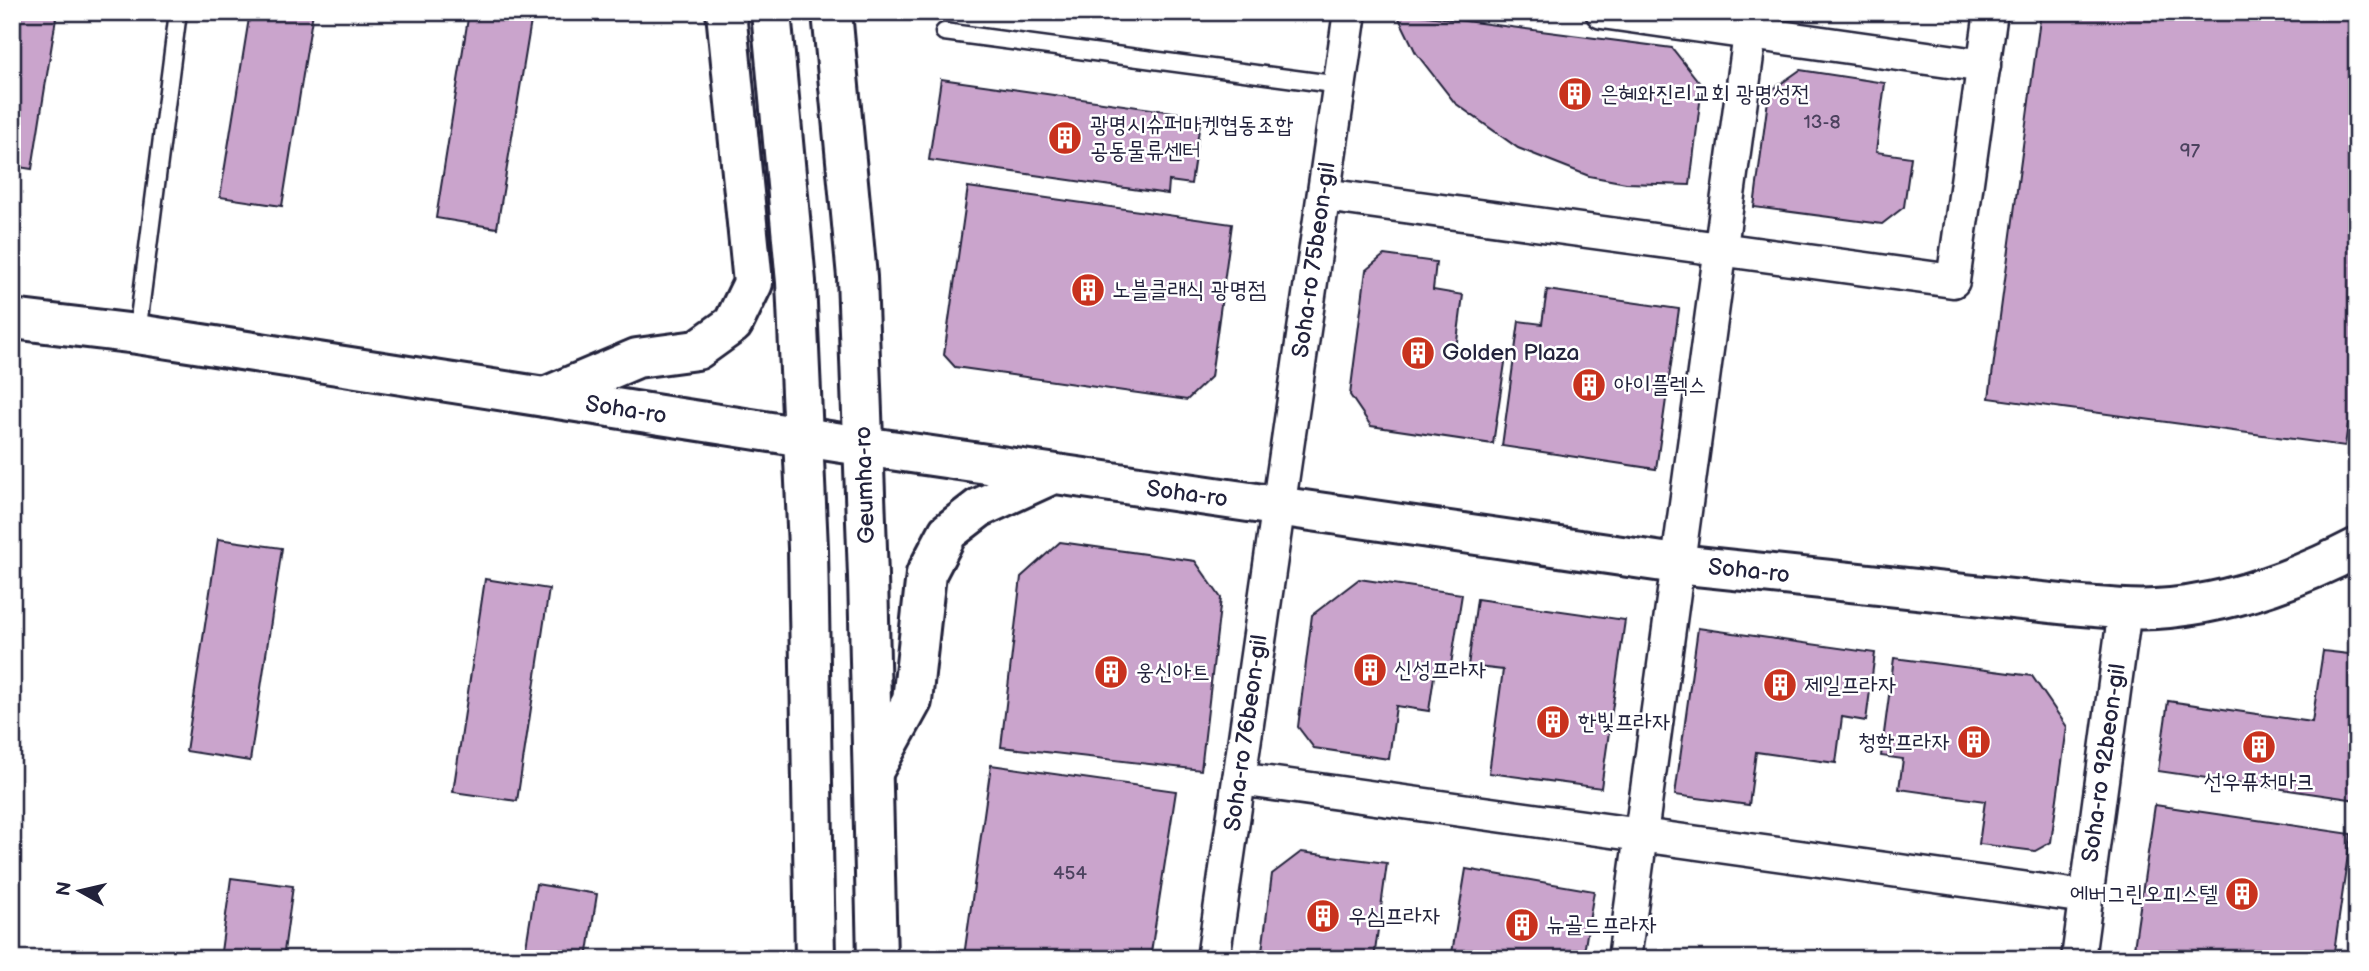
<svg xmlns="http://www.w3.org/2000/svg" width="2369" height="971" viewBox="0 0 2369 971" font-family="'Balsamiq Sans','Poor Story',sans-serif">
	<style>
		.building { fill: #caa4cc; stroke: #22223b; stroke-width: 2 }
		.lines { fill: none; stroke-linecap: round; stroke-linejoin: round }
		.lane-casing { stroke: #22223b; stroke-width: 21 }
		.street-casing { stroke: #22223b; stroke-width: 37 }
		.secondary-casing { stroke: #22223b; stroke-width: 44 }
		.lane { stroke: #fff; stroke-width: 16 }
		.street { stroke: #fff; stroke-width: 32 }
		.secondary { stroke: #fff; stroke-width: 38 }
		.labels { text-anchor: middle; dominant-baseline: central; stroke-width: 5; stroke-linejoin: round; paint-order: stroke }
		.number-label { font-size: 19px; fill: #4c425f }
		.poi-label { font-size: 23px; fill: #22223b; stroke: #fff; text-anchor: start }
		.street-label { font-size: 23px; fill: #22223b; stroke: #fff }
	</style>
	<rect width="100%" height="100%" fill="#fff"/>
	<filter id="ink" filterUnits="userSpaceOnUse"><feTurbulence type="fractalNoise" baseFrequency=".0143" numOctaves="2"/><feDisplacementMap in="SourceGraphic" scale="14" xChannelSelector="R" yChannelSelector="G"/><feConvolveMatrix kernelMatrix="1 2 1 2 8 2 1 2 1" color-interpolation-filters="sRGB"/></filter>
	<g filter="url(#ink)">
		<!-- building -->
		<g class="building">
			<polygon points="12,12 57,12 32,169 12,166"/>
			<polygon points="250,12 313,12 282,206 220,197"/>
			<polygon points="469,12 513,12 532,15 497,228 436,218"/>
			<polygon points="1396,12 1672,48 1702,86 1690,185 1626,183 1589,176 1518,148 1455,103 1416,53"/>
			<polygon points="2041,12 2357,12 2357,425 2348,424 2345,446 1989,398"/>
			<polygon points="1800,70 1885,83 1876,152 1911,157 1904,207 1882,224 1754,207 1769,92"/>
			<polygon points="941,79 1201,116 1191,184 1169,181 1168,194 929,160"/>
			<polygon points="968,187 1232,224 1211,377 1187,400 955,367 944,355"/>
			<polygon points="1384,255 1436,262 1433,290 1463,295 1456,349 1506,356 1493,444 1371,426 1350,395 1366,270"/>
			<polygon points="1547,290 1679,309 1656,469 1502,446 1519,321 1542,324"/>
			<polygon points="218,539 282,548 250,761 186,751"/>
			<polygon points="1060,542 1195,561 1221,598 1201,770 1001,747 1021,577"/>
			<polygon points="485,579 549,589 517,801 453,792"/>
			<polygon points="1359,579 1462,594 1450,671 1435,669 1429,711 1396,706 1389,759 1314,748 1298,727 1312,615"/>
			<polygon points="1477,599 1625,620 1601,788 1489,773 1503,670 1468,666"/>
			<polygon points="1698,628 1875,653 1866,721 1842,717 1836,763 1756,752 1749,805 1675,795"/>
			<polygon points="2323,651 2357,655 2357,800 2158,771 2168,701 2312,722"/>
			<polygon points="1894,658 2032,676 2067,727 2051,842 2035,851 1979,844 1985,801 1899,789 1903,759 1881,756"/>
			<polygon points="991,765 1176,791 1150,959 982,959 964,956"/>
			<polygon points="2155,805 2351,834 2333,959 2158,959 2133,955"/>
			<polygon points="1301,852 1387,863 1374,959 1261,959 1272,874"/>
			<polygon points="1466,869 1594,891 1583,959 1451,959"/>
			<polygon points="231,878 293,886 283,959 220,959"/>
			<polygon points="536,884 597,894 587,959 524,959"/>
		</g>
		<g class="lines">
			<!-- lane casing -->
			<g class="lane-casing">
				<g id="lane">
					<polyline points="944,32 1340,85"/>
					<polyline points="137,334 178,12"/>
				</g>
			</g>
			<!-- street casing -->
			<g class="street-casing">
				<g id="street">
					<polyline points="1602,12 1984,66"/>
					<polyline points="1324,195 1953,281 1991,12"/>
					<polyline points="1239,779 2086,897"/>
					<polyline points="1213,959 1350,12"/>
					<polyline points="1624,959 1753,12"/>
					<polyline points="2078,959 2125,609"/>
				</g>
			</g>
			<!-- secondary casing -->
			<g class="secondary-casing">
				<g id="secondary">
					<polyline points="771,12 796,282 808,548 815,959"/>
					<polyline points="832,12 857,277 868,576 877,959"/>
					<path d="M 12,319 L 137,334 L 842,443 L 1677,564 L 2070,605 C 2099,607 2127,611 2156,609 C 2227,605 2295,580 2357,548"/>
					<polyline points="545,397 637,358 697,350 733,324 753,283 726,12"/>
					<polyline points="874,770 912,701 926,574 948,532 979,508 1053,474"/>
				</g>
			</g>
			<!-- lane -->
			<use href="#lane" class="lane"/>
			<!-- street -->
			<use href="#street" class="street"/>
			<!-- secondary -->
			<use href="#secondary" class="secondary"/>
		</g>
	</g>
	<!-- icons -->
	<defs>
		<g id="building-disc" transform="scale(1.75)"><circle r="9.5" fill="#c8321e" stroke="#fff"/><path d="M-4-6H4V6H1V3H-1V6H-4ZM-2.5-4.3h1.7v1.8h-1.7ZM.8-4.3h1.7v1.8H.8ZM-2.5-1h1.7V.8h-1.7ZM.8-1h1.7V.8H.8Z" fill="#fff"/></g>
	</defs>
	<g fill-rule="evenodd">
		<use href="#building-disc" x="1575" y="94"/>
		<use href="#building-disc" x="1065" y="138"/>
		<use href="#building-disc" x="1088" y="290"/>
		<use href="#building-disc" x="1418" y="353"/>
		<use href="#building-disc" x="1589" y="385"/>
		<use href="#building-disc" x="1370" y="670"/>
		<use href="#building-disc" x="1111" y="672"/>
		<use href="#building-disc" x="1780" y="685"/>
		<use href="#building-disc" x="1553" y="722"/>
		<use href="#building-disc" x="1974" y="742"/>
		<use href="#building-disc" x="2259" y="747"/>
		<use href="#building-disc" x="2242" y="894"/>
		<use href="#building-disc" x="1323" y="916"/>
		<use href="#building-disc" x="1522" y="925"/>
	</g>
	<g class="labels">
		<!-- number labels -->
		<g class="number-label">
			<text x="1822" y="122">13-8</text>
			<text x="2190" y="151">97</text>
			<text x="1070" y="873">454</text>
		</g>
		<!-- poi labels -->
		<g class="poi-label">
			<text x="1600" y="94">은혜와진리교회 광명성전</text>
			<text x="1090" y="125">광명시슈퍼마켓협동조합<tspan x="1090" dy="26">공동물류센터</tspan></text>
			<text x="1112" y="290">노블클래식 광명점</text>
			<text x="1442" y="353">Golden Plaza</text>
			<text x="1614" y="385">아이플렉스</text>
			<text x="1394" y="670">신성프라자</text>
			<text x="1136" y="672">웅신아트</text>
			<text x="1804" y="685">제일프라자</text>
			<text x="1578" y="722">한빛프라자</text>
			<text x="1950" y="742" text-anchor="end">청학프라자</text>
			<text x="2259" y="782" text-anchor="middle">선우퓨처마크</text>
			<text x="2218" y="894" text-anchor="end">에버그린오피스텔</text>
			<text x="1348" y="916">우심프라자</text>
			<text x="1546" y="925">뉴골드프라자</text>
		</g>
		<!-- street labels -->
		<g class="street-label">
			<text transform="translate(1314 260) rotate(-82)">Soha-ro 75beon-gil</text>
			<text transform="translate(626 410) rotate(9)">Soha-ro</text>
			<text transform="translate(865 485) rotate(-92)">Geumha-ro</text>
			<text transform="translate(1187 494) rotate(8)">Soha-ro</text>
			<text transform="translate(1749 571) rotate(6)">Soha-ro</text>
			<text transform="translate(1246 733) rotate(-82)">Soha-ro 76beon-gil</text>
			<text transform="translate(2104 763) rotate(-82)">Soha-ro 92beon-gil</text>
		</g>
	</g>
	<!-- margin -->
	<rect width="2369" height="971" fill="none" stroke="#fff" stroke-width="42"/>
	<rect x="21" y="21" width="2327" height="929" fill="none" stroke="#22223b" stroke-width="2.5" filter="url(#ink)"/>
	<!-- north arrow -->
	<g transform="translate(80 891) rotate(278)" stroke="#ffffff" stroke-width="5" paint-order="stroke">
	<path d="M0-5L12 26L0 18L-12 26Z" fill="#22223b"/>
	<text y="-10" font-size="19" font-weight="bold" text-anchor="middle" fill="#22223b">N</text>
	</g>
</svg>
